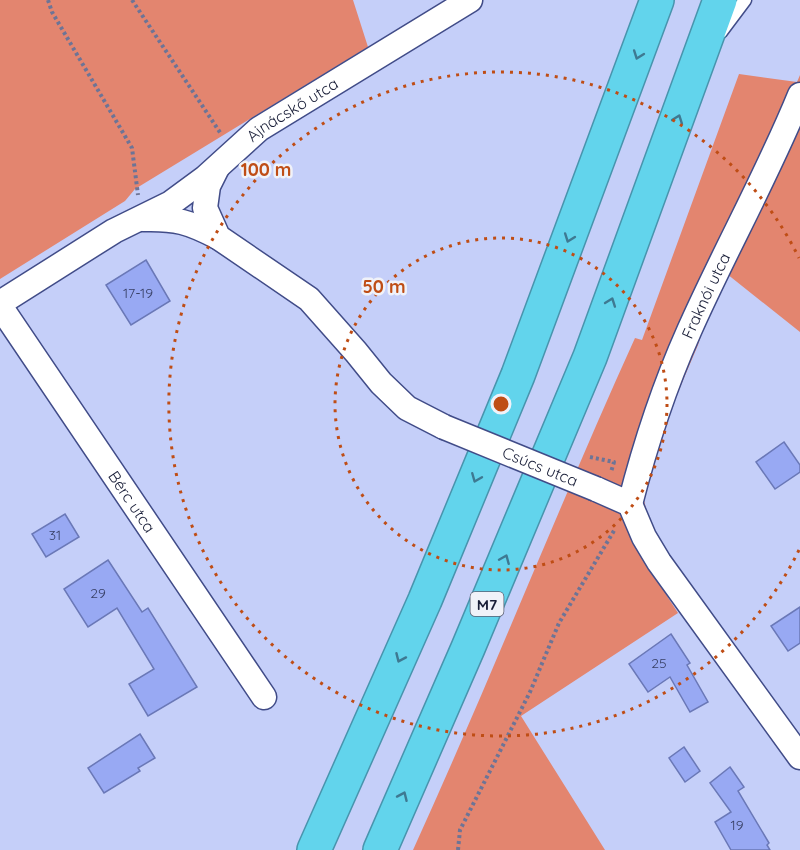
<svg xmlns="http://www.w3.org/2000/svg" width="800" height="850" viewBox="0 0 800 850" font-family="Quicksand,sans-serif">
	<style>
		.green { fill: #e3856f }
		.building { fill: #98a9f3; stroke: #6a78b7; stroke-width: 1.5 }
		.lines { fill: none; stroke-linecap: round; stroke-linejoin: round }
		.lane-casing { stroke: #414c88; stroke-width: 15 }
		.street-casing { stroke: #414c88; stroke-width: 27 }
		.highway-casing { stroke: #4894ad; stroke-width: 36 }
		.path { stroke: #6d7496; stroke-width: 4; stroke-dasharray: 3 3; stroke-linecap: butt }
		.lane { stroke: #fff; stroke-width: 12 }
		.street { stroke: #fff; stroke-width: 24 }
		.highway { stroke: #62d4ec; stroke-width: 33 }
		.street-bridge-casing { stroke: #414c88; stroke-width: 27; stroke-linecap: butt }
		.street-bridge { stroke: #fff; stroke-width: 24 }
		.oneway { stroke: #3e7992 }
		.ring { fill: none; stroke: #bf4d15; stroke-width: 3; stroke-dasharray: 3 6 }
		.labels { text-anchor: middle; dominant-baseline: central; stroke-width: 5; stroke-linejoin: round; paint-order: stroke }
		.number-label { font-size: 14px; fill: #394167 }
		.shield { fill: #f0f2f9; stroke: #5a5e72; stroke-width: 1.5 }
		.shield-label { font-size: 15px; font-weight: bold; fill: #191e38 }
		.street-label { font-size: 16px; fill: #191e38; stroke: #f0f2f9 }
		.centre { fill: #bf4d15; stroke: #f0f2f9; stroke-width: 3 }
		.ring-label { font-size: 18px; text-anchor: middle; font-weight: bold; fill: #bf4d15; stroke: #f0f2f9; stroke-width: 5; stroke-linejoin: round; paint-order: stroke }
	</style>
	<rect width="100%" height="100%" fill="#c5cff9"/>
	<!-- green -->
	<g class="green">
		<polygon points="0,0 353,0 368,47 135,189 125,201 0,279"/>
		<path d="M 739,74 L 797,82 L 800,75 L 800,332 L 722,270 L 698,345 L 653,451 L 643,496 L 667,596 L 678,613 L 521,716 L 605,850 L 413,850 C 490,681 558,508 635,338 L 642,340 Z"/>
	</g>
	<!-- building -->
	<g class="building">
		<polygon points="146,260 170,301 131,325 106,285"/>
		<polygon points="784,442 800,465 800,472 775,489 756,462"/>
		<polygon points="65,514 79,537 46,557 32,534"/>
		<polygon points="108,560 142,612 148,608 197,687 148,716 129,684 154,669 117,608 88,627 64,589"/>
		<polygon points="800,607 800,643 788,651 771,626"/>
		<polygon points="671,634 690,663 687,665 708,702 690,712 670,677 648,692 629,664"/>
		<polygon points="140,734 155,758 138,768 140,771 104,793 88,768"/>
		<polygon points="684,747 700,771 685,782 669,758"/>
		<polygon points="730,767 744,787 738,791 769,843 767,845 770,850 731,850 715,822 731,812 710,783"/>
	</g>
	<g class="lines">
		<!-- lane casing -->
		<g class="lane-casing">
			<polyline id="lane" points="721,32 745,0"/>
		</g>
		<!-- street casing -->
		<g class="street-casing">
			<g id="street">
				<polyline points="217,168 208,186 205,208 218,237 309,299 356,352 381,383 407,408 444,427"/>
				<path d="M 143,219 C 176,218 189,222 218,237"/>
				<path id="s1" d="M 0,303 L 114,231 L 171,203 L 205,178 L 259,129 L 470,0"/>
				<path id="s2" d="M 0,306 L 264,697"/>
				<polyline points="596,489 630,504 644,537 659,562 800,757"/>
				<path id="s3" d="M 630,504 C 645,445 664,387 689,331 C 724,252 767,176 800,95"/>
			</g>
		</g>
		<!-- highway casing -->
		<g class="highway-casing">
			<g id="highway">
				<polyline points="314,850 425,600 518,375 657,0"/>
				<polyline points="380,850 468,648 590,357 720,0"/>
			</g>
		</g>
		<!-- path -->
		<g class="path">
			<polyline points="48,0 52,12 132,148 138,195"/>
			<polyline points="132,0 221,134"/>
			<polyline points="590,457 614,462 611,472"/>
			<polyline points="458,850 460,830 530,692 559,623 615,529"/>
		</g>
		<!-- lane -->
		<use href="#lane" class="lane"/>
		<!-- street -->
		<use href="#street" class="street"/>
		<!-- highway -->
		<use href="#highway" class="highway"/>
		<!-- street-bridge casing -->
		<g class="street-bridge-casing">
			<g id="street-bridge">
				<path id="s4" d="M 444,427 L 596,489"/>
			</g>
		</g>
		<!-- street-bridge -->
		<use href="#street-bridge" class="street-bridge"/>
	</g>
	<!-- one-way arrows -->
	<defs><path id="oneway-chevron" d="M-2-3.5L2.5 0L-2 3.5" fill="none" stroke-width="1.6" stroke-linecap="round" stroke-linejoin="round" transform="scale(1.5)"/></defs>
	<g class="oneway">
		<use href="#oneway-chevron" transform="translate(638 55) rotate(110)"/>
		<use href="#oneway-chevron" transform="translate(678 119) rotate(-70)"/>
		<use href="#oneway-chevron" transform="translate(569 238) rotate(110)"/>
		<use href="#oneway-chevron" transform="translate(611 302) rotate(-70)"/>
		<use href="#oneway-chevron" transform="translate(476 478) rotate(112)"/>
		<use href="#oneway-chevron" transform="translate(505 559) rotate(-67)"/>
		<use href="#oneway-chevron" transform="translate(400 658) rotate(114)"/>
		<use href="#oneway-chevron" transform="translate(403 796) rotate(-66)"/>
	</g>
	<!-- distance rings -->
	<g class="ring">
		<circle cx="501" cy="404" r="166"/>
		<path d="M799 550A332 332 0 1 1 799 258"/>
	</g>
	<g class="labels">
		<!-- number labels -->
		<g class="number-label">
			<text x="138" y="293">17-19</text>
			<text x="55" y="535">31</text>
			<text x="98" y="593">29</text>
			<text x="659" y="663">25</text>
			<text x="737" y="825">19</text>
		</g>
		<!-- shield labels -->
		<rect class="shield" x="470.5" y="592" width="33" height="24" rx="4.5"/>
		<g class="shield-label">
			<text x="487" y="604">M7</text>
		</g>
		<!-- street labels -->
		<g class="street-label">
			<text stroke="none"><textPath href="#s1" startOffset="352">Ajnácskő utca</textPath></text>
			<text stroke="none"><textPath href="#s3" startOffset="222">Fraknói utca</textPath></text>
			<text stroke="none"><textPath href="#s4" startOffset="104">Csúcs utca</textPath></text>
			<text stroke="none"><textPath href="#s2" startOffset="236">Bérc utca</textPath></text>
		</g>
	</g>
	<circle cx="501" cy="404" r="9" class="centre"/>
	<g class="ring-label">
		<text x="266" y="176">100 m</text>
		<text x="384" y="293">50 m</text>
	</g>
</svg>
